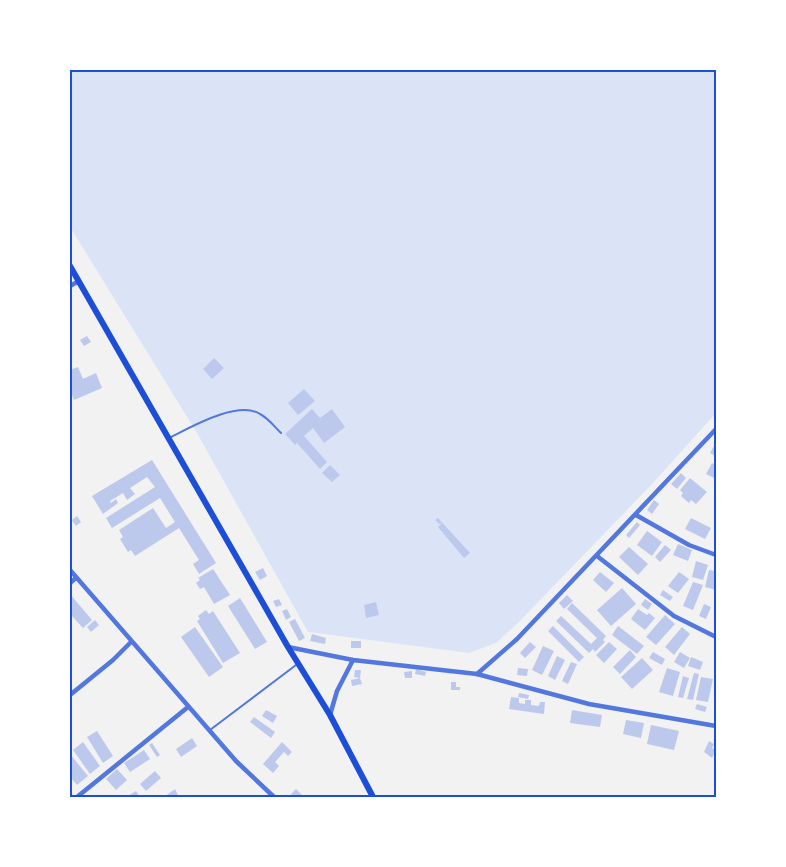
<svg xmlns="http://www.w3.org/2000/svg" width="786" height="867" viewBox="0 0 786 867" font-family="'DejaVu Sans',sans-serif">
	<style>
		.green { fill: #dbe4f7 }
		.building { fill: #bdc9ec }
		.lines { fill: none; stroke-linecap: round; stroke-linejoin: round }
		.service { stroke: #5277de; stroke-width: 2 }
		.minor { stroke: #5277de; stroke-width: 4.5 }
		.secondary { stroke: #1d4ed8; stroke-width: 6 }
		.neatline { fill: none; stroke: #1d4ed8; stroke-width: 2 }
	</style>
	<rect width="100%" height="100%" fill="#f2f2f2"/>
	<!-- green -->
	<polygon class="green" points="70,70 716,70 716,413 653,483 519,622 496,643 469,653 308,632 197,433 70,227"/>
	<!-- building -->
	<g class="building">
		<polygon points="87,336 91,342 84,346 80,340"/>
		<polygon points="214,358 224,368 212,379 203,369"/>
		<polygon points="78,367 83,379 96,373 102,388 74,400 70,390 70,370"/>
		<polygon points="304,389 315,401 298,415 288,403"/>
		<polygon points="312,409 320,418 332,409 345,427 324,443 313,428 304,436 327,462 320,469 297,443 295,445 285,434"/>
		<polygon points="716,442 716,457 710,453"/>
		<polygon points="152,460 216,563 199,574 193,564 199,560 179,528 135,556 131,550 128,552 120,539 123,537 119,530 153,508 166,528 175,522 160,498 112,528 106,518 155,487 147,477 130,488 135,494 127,500 123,493 110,501 111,503 116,499 118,503 103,514 92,496"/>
		<polygon points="712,463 716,465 716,479 706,474"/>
		<polygon points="330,465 340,475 332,482 322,473"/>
		<polygon points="681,473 686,478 677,489 671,484"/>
		<polygon points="690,478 707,492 696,504 691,500 689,503 681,496 683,493 680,490"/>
		<polygon points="654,500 659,504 652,514 647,510"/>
		<polygon points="77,516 81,522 76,526 72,520"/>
		<polygon points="438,518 470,553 464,558 438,527 442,523 439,524 435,520"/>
		<polygon points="691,518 711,528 705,539 685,529"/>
		<polygon points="637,522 640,525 629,538 626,535"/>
		<polygon points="647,531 662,542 652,556 637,545"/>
		<polygon points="678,544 692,550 688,561 673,555"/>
		<polygon points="665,545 671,550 660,562 655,557"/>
		<polygon points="629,547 648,564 638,575 619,557"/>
		<polygon points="696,561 708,565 703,580 692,577"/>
		<polygon points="263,568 267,576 260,580 255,572"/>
		<polygon points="213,569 230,595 214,604 204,587 200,589 196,583 200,580 198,578"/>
		<polygon points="709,570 716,571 716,590 705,587"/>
		<polygon points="600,572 614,583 606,592 593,580"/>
		<polygon points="679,572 689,579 678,593 668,586"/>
		<polygon points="693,582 703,585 693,610 683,606"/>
		<polygon points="622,588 636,604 611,626 597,610"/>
		<polygon points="663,590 673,597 670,601 660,595"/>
		<polygon points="70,594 92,620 83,628 70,614"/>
		<polygon points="567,595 573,601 564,609 559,603"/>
		<polygon points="240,598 267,642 255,649 228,606"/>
		<polygon points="279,599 282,605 276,607 273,601"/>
		<polygon points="645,599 652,604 648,610 641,605"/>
		<polygon points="376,602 379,615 366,618 364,605"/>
		<polygon points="572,603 606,636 603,640 605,642 595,652 593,649 589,653 556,621 561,616 591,644 597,638 567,609"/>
		<polygon points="704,604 711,607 706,619 699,616"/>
		<polygon points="287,609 291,617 286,620 282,611"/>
		<polygon points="638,609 647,615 649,613 655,618 645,630 631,619"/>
		<polygon points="206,610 209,614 213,611 240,653 223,663 197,621 200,619 198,616"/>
		<polygon points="665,615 675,624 656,645 646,637"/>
		<polygon points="295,619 305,638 299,641 289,622"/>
		<polygon points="95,620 99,625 91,632 87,627"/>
		<polygon points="553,626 584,657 579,662 548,631"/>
		<polygon points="618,626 644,646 637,654 612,635"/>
		<polygon points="195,627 223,667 209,677 181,637"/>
		<polygon points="682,627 690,634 674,655 665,647"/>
		<polygon points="312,634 326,638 325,644 310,641"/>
		<rect x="351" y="641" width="10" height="7"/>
		<polygon points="530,642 536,647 525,658 520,653"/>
		<polygon points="609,642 617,649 604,663 596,655"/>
		<polygon points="543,646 554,651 542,675 532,670"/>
		<polygon points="630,650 636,657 620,674 613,667"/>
		<polygon points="653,652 665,659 662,665 649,658"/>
		<polygon points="680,652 690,658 684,668 674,662"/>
		<polygon points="557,656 565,660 555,680 548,676"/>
		<polygon points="691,657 703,662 700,670 688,666"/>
		<polygon points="642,658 653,670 632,689 621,677"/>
		<polygon points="571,662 577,664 568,684 562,681"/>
		<polygon points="518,668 528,669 527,676 517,675"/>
		<polygon points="667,668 680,672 673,696 659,692"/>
		<polygon points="416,669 426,672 425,676 415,674"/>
		<polygon points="355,670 361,670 360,678 354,677"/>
		<polygon points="412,671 412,678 405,678 404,672"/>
		<polygon points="694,673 699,674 693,700 687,699"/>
		<polygon points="683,676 689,678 683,698 678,697"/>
		<polygon points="701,677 713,679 708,702 696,700"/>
		<polygon points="360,678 362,684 352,686 351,680"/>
		<polygon points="451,682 456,682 456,687 460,687 460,690 451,690"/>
		<polygon points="519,693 529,695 528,699 518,697"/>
		<polygon points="511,697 519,698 519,703 525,704 525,700 531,700 531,705 539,706 540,702 545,702 544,714 509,709"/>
		<polygon points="697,704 707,707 705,712 695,709"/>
		<polygon points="266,710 277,716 273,723 262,716"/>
		<polygon points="572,710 602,715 600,727 570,723"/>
		<polygon points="254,717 275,732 271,738 250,722"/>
		<polygon points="626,720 644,723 641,738 623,734"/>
		<polygon points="651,725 679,731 674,750 647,744"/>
		<polygon points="97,731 113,756 103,763 87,737"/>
		<polygon points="192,738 197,746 181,757 176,749"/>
		<polygon points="709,741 714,744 712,748 716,750 712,758 704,752"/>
		<polygon points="83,742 100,766 90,774 73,750"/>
		<polygon points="282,742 292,752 288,756 284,752 275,762 279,766 273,773 263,764"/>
		<polygon points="152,743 160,755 157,757 149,745"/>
		<polygon points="144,750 150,759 130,772 124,763"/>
		<polygon points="70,754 88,776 77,785 70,777"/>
		<polygon points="117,769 127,780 116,790 106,779"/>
		<polygon points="155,771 161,778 146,791 140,784"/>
		<polygon points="175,789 179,797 164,797"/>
		<polygon points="296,789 302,795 300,797 294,797 291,794"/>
		<polygon points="136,791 140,797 126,797"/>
	</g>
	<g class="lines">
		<!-- service -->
		<g class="service">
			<path d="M 171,437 C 191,427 238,400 260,414 C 268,418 274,426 281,433"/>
			<polyline points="210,730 296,665"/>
		</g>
		<!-- minor -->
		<g class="minor">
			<polyline points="70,286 79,281"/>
			<polyline points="636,515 689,545 716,555"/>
			<polyline points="597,556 674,616 716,637"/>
			<polyline points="70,570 236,761 274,797"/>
			<polyline points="70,583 76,578"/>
			<polyline points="288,647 353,660 477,674 589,704 716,726"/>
			<polyline points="477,674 517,639 716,429"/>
			<polyline points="70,695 113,660 131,642"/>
			<polyline points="330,715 337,691 353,660"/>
			<polyline points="77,797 188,707"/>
		</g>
		<!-- secondary -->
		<polyline class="secondary" points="70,266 288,647 330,715 373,797"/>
	</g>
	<!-- border -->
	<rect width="786" height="867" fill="none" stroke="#ffffff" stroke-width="142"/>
	<rect x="71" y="71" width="644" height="725" class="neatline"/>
</svg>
